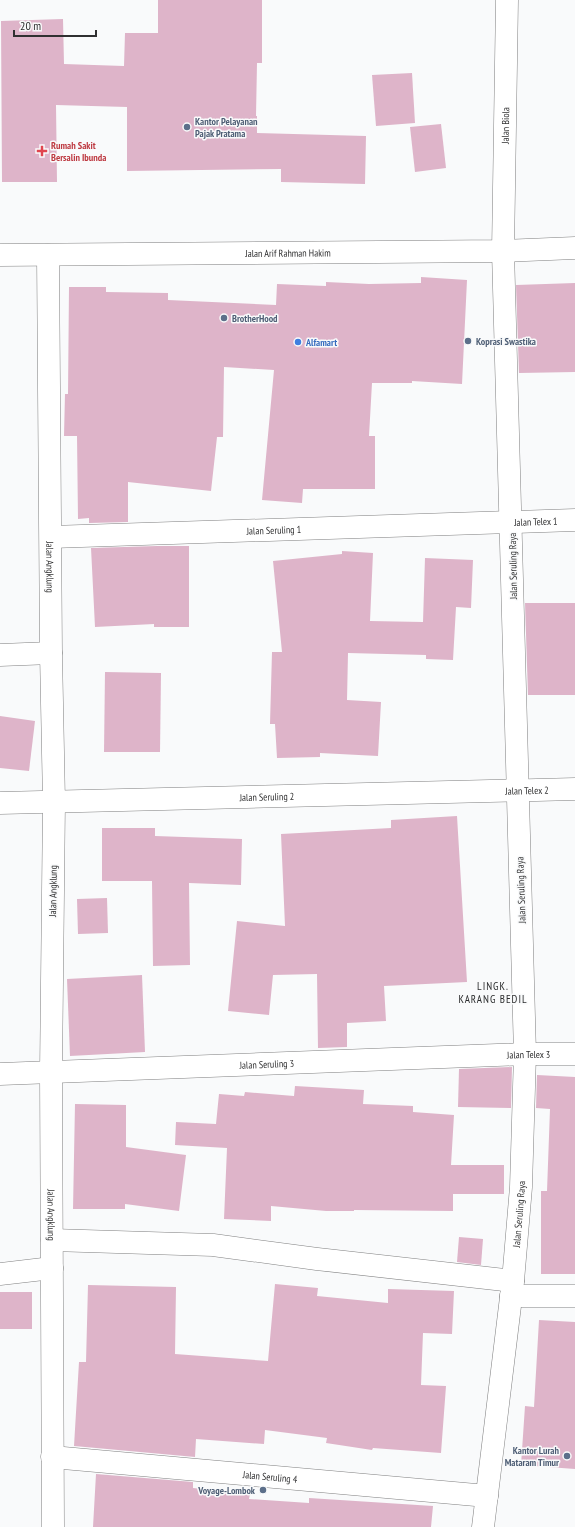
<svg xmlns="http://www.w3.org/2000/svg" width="575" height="1527" viewBox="0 0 575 1527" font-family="'PT Sans Narrow',sans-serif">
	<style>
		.building { fill: #deb4c9 }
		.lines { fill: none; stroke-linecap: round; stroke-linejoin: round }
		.minor-casing { stroke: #808081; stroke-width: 23 }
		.minor { stroke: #fff; stroke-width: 22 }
		.service-dot { fill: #5c6f8a; stroke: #f9fafb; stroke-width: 1.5 }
		.health-dot { fill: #e0444e; stroke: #f9fafb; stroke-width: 1.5 }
		.shop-dot { fill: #3f7fe0; stroke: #f9fafb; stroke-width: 1.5 }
		.labels { text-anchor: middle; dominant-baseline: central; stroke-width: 3; stroke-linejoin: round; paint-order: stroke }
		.service-label { font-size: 10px; font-weight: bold; fill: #4e5e75; stroke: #f9fafb; text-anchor: start }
		.street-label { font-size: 10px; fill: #303031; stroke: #f9fafb }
		.health-label { font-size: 10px; font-weight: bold; fill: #be3a42; stroke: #f9fafb; text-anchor: start }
		.shop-label { font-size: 10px; font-weight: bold; fill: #366cbe; stroke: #f9fafb; text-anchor: start }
		.neighbourhood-label { font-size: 11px; letter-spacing: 1px; fill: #2d2e2f; stroke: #f9fafb }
	</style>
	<rect width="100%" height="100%" fill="#f9fafb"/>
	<!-- building -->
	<g class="building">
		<polygon points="158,0 262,0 262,63 257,63 256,116 257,116 257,133 366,136 365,184 281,182 281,169 127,171 127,107 56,105 57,182 2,182 1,21 63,19 64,64 124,66 125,33 158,33"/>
		<polygon points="412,73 415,123 376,126 372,75"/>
		<polygon points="441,124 446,168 415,172 410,127"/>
		<polygon points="421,277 467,280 462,384 412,381 412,383 372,383 369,436 375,436 375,489 303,489 302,503 262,500 274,370 224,367 223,437 217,437 211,491 128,482 128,522 89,523 89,518 78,519 77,436 64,436 65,394 68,394 69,287 106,287 106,292 168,293 168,300 276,305 277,284 326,286 326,282 369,284 421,283"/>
		<polygon points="575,283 575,372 519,373 516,285"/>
		<polygon points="157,546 189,546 189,627 154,627 154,624 95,627 91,548"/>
		<polygon points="342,551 373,553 370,621 423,622 425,558 473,560 471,608 456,607 453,660 426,659 426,655 348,653 347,700 381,702 378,756 320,753 320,757 277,758 275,724 270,724 272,652 282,652 273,561 342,554"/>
		<polygon points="525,603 575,603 575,695 528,695"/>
		<polygon points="105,672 161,673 160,752 104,752"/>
		<polygon points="0,716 35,721 29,771 0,768"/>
		<polygon points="457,816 467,982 384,986 386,1021 347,1023 347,1047 318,1048 317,974 273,975 269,1015 228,1011 237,921 285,926 281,834 391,828 391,820"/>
		<polygon points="102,828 155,828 155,836 242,839 241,885 189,883 190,965 153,966 152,881 102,881"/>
		<polygon points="107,898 108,933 78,934 77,899"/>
		<polygon points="142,975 145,1052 70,1056 67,979"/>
		<polygon points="512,1067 511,1108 458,1107 459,1069"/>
		<polygon points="537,1075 575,1077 575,1274 541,1274 541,1191 547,1191 550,1109 536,1108"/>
		<polygon points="295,1086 364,1090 363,1104 413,1106 413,1112 454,1115 451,1165 504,1165 504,1194 453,1194 453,1211 354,1210 354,1211 326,1211 271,1206 271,1221 224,1219 227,1148 175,1145 176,1122 216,1124 219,1094 244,1096 245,1092 294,1096"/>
		<polygon points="75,1104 126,1105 126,1147 186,1155 179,1211 125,1204 125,1209 73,1209"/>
		<polygon points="459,1237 483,1239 481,1265 457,1262"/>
		<polygon points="275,1284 318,1288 317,1296 388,1303 388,1289 454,1291 452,1334 423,1333 421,1385 446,1386 441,1453 373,1448 372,1450 326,1443 327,1438 265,1430 264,1444 196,1439 195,1457 74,1446 79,1362 86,1362 88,1285 176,1287 175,1354 268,1361"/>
		<rect x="0" y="1292" width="32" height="37"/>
		<polygon points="539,1320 575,1322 575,1469 521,1465 525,1406 534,1407"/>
		<polygon points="96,1474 193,1482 193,1488 250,1494 249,1499 309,1503 309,1498 433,1506 431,1527 93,1527"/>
	</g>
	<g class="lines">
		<!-- minor casing -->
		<g class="minor-casing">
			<g id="minor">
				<path id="s1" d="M 0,255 L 503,251 L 575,248"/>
				<path id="s2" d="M 48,255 L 51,653 L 54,802 L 51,1072 L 53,1527"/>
				<path id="s3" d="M 51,537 L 575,520"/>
				<polyline points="0,655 51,653"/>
				<path id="s4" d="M 0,803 L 575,789"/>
				<path id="s5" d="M 0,1074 L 525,1054 L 575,1054"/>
				<polyline points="52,1240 213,1245 317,1259 513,1281"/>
				<polyline points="0,1274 52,1268"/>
				<polyline points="511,1296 575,1296"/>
				<path id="s6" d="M 52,1457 L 487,1496"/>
				<path id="s7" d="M 483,1527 L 513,1281 L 521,1187 L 525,1054 L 503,251 L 507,0"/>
			</g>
		</g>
		<!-- minor -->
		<use href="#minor" class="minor"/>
	</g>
	<!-- markers -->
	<g class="service-dot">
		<circle cx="187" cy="127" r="4"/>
		<circle cx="224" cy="318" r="4"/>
		<circle cx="468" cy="341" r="4"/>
		<circle cx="567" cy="1456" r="4"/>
		<circle cx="263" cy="1490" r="4"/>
	</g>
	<path class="health-dot" d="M40 145h4v4h4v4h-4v4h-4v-4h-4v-4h4z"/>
	<circle class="shop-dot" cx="298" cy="342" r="4"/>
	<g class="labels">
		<!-- service labels -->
		<g class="service-label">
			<text x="195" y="121">Kantor Pelayanan<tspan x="195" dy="12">Pajak Pratama</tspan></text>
			<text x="232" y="318">BrotherHood</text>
			<text x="476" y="341">Koprasi Swastika</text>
			<text x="559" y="1450" text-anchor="end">Kantor Lurah<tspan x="559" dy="12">Mataram Timur</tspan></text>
			<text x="255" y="1490" text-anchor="end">Voyage-Lombok</text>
		</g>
		<!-- street labels -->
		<g class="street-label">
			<text stroke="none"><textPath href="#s7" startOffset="1404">Jalan Biola</textPath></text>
			<text stroke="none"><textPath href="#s1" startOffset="288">Jalan Arif Rahman Hakim</textPath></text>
			<text stroke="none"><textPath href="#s3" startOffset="485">Jalan Telex 1</textPath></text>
			<text stroke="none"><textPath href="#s3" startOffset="223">Jalan Seruling 1</textPath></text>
			<text transform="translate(513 566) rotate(-91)">Jalan Seruling Raya</text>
			<text stroke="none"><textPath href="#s2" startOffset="312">Jalan Angklung</textPath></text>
			<text stroke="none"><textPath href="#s4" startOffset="527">Jalan Telex 2</textPath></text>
			<text stroke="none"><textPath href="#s4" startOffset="267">Jalan Seruling 2</textPath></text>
			<text transform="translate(521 890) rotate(-92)">Jalan Seruling Raya</text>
			<text transform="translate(53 891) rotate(-89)">Jalan Angklung</text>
			<text stroke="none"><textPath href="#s5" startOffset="529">Jalan Telex 3</textPath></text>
			<text stroke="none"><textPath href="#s5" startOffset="267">Jalan Seruling 3</textPath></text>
			<text stroke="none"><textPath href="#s7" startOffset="315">Jalan Seruling Raya</textPath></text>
			<text stroke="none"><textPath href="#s2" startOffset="960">Jalan Angklung</textPath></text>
			<text stroke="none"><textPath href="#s6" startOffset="219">Jalan Seruling 4</textPath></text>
		</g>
		<!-- health labels -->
		<g class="health-label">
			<text x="51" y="145">Rumah Sakit<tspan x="51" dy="12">Bersalin Ibunda</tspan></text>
		</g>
		<!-- shop labels -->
		<g class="shop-label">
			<text x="306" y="342">Alfamart</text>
		</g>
		<!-- neighbourhood labels -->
		<g class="neighbourhood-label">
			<text x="493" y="986">LINGK.<tspan x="493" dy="13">KARANG BEDIL</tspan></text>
		</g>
	</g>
	<!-- scale -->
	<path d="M14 30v6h82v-6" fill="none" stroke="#303031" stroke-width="2"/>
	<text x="20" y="30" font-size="12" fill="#303031" stroke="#f9fafb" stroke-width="3" paint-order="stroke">20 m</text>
</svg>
